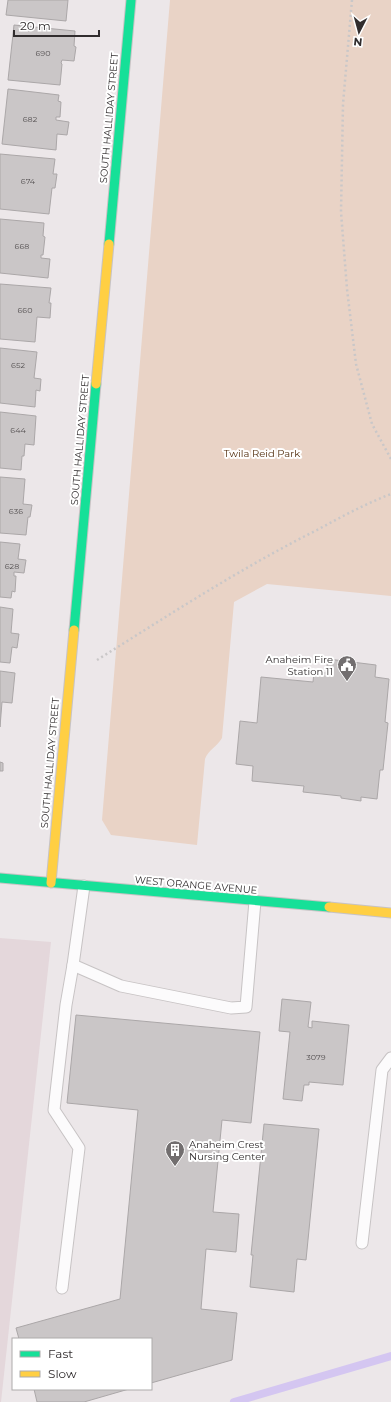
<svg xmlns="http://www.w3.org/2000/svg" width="391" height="1402" viewBox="0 0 391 1402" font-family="Montserrat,sans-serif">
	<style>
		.built { fill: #e4d7db }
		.green { fill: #e9d3c6 }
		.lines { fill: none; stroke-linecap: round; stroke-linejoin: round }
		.stream { stroke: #d4c6f1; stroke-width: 8 }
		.building { fill: #cac6c7; stroke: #aba7a8 }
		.lane-casing { stroke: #c7c3c4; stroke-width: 13 }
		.fast-casing { stroke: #c7c3c4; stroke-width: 11 }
		.slow-casing { stroke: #c7c3c4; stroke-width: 11 }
		.path { stroke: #c9c7c8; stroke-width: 2.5; stroke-dasharray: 2 3; stroke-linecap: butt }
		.lane { stroke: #fcfbfc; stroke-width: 11 }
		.fast { stroke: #16e098; stroke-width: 9 }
		.slow { stroke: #ffcf43; stroke-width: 9 }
		.labels { text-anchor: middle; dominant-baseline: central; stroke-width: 4; stroke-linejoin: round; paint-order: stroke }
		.number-label { font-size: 8px; fill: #575354 }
		.street-label { font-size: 10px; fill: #312d2e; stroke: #fff }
		.park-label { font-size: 10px; fill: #512c0c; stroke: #fff }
		.poi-label { font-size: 10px; fill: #312d2e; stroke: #fff; text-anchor: end }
	</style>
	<rect width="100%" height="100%" fill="#ece7e9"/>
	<!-- built -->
	<polygon class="built" points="0,938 51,942 1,1402 0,1402"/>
	<!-- green -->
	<path class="green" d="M 170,0 L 391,0 L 391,596 L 267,584 L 234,602 L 222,738 C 217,747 208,750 205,759 L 197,845 L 111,835 L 102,820 Z"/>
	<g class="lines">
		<!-- stream -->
		<polyline class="stream" points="234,1402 391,1356"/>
	</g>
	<!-- building -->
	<g class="building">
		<polygon points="8,0 68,0 66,21 6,15"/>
		<polygon points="14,25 75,31 74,46 76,47 74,61 62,60 61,63 62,64 60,85 8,80"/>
		<polygon points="8,89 59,95 58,101 61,102 60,117 56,117 56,120 69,122 67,135 57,134 56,150 2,144"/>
		<polygon points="0,154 55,159 53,174 57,174 55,188 52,188 49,214 0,209"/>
		<polygon points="0,219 44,223 43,236 45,237 43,255 41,255 41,258 50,259 48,278 0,273"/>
		<polygon points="0,284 51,288 49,303 51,303 50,318 37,317 35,342 0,339"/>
		<polygon points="0,348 37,352 34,378 41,379 40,391 36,390 35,407 0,403"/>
		<polygon points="0,412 36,416 34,445 25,444 24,456 22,456 21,470 0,468"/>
		<polygon points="0,477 25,479 23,504 32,505 30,517 28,517 26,535 0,533"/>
		<polygon points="0,542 20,544 18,559 26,560 24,573 14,572 14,576 16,576 15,592 12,591 11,598 0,597"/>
		<polygon points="0,607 13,609 11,633 19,634 17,648 12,647 10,663 0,662"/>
		<polygon points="328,659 376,665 375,677 389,679 385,722 388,723 383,770 380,770 377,799 361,797 361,801 341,798 341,796 303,792 304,786 252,781 253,766 236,764 240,721 257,723 261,677 313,682 314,672 326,673"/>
		<polygon points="0,671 15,673 12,703 2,702 0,727"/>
		<polygon points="0,762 3,763 3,771 0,771"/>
		<polygon points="282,999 311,1002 308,1027 312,1028 312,1021 349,1025 343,1085 309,1082 309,1085 304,1085 302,1101 283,1099 290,1032 279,1031"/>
		<polygon points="76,1015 260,1032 251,1123 222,1120 213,1212 239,1214 236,1252 206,1249 201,1309 237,1313 232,1360 151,1383 151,1339 19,1339 16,1328 120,1299 138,1110 67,1103"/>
		<polygon points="264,1124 319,1129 306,1260 297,1259 294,1292 250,1287 253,1255 251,1255"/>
		<polygon points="34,1389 129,1389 84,1402 37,1402"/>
	</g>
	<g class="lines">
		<!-- lane casing -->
		<g class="lane-casing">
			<g id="lane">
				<polyline points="84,886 73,965 121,986 231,1008 246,1007 255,901"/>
				<polyline points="362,1243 382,1070 391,1058"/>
				<polyline points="62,1288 79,1148 54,1110 66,1005 73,965"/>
			</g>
		</g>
		<!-- fast casing -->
		<g class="fast-casing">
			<g id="fast">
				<polyline points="109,244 131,0"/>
				<polyline points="74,630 96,384"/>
				<polyline points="0,878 329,907"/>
			</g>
		</g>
		<!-- slow casing -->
		<g class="slow-casing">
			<g id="slow">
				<polyline points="96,384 109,244"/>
				<polyline points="51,883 74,630"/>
				<polyline points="329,907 391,913"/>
			</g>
		</g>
		<!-- path -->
		<g class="path">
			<polyline points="352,0 343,104 341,212 347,289 356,364 372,424 391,459"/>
			<path d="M 97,660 C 169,615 241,568 317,530 C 341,517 365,504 391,494"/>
		</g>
		<!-- lane -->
		<use href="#lane" class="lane"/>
		<!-- fast -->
		<use href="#fast" class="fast"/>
		<!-- slow -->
		<use href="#slow" class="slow"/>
	</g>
	<!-- icons -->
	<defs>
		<g id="civic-pin" transform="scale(1)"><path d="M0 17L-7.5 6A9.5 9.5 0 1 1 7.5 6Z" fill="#726e6f" stroke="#fff"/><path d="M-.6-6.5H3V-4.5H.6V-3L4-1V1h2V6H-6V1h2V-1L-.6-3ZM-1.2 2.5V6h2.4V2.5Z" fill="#fff"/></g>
		<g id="building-pin" transform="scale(1)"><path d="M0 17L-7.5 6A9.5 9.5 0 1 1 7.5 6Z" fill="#726e6f" stroke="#fff"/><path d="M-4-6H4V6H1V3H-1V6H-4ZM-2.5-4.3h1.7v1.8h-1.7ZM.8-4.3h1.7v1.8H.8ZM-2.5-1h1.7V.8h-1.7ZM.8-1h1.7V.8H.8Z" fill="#fff"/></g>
	</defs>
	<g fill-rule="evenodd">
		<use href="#civic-pin" x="347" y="665"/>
		<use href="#building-pin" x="175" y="1150"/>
	</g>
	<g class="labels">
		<!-- number labels -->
		<g class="number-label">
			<text x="43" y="53">690</text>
			<text x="30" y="119">682</text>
			<text x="28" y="181">674</text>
			<text x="22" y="246">668</text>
			<text x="25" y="310">660</text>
			<text x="18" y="365">652</text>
			<text x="18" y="430">644</text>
			<text x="16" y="511">636</text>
			<text x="12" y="566">628</text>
			<text x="316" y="1057">3079</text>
		</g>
		<!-- street labels -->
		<g class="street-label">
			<text transform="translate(109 118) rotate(-85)">SOUTH HALLIDAY STREET</text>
			<text transform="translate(80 440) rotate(-85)">SOUTH HALLIDAY STREET</text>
			<text transform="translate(50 763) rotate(-85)">SOUTH HALLIDAY STREET</text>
			<text transform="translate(196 885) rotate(5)">WEST ORANGE AVENUE</text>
		</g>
		<!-- park labels -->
		<g class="park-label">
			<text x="262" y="453">Twila Reid Park</text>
		</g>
		<!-- poi labels -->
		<g class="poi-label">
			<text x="333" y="659">Anaheim Fire<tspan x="333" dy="12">Station 11</tspan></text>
			<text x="189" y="1144" text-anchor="start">Anaheim Crest<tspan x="189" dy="12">Nursing Center</tspan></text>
		</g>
	</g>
	<!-- legend -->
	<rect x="12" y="1338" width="140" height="52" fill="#ffffff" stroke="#adabab"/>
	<rect x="20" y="1351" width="20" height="6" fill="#16e098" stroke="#adabab"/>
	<text x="48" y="1358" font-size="12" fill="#312d2e">Fast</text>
	<rect x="20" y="1371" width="20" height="6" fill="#ffcf43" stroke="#adabab"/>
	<text x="48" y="1378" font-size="12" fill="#312d2e">Slow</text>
	<!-- north arrow -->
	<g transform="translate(359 32) rotate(186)" stroke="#ffffff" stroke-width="3" paint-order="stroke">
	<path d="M0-3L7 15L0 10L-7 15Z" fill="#312d2e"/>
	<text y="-6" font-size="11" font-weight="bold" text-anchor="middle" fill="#312d2e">N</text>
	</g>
	<!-- scale -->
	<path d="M14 30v6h85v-6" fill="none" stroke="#312d2e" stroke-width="2"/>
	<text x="20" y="30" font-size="12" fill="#312d2e" stroke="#ffffff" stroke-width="3" paint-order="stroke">20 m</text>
</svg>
